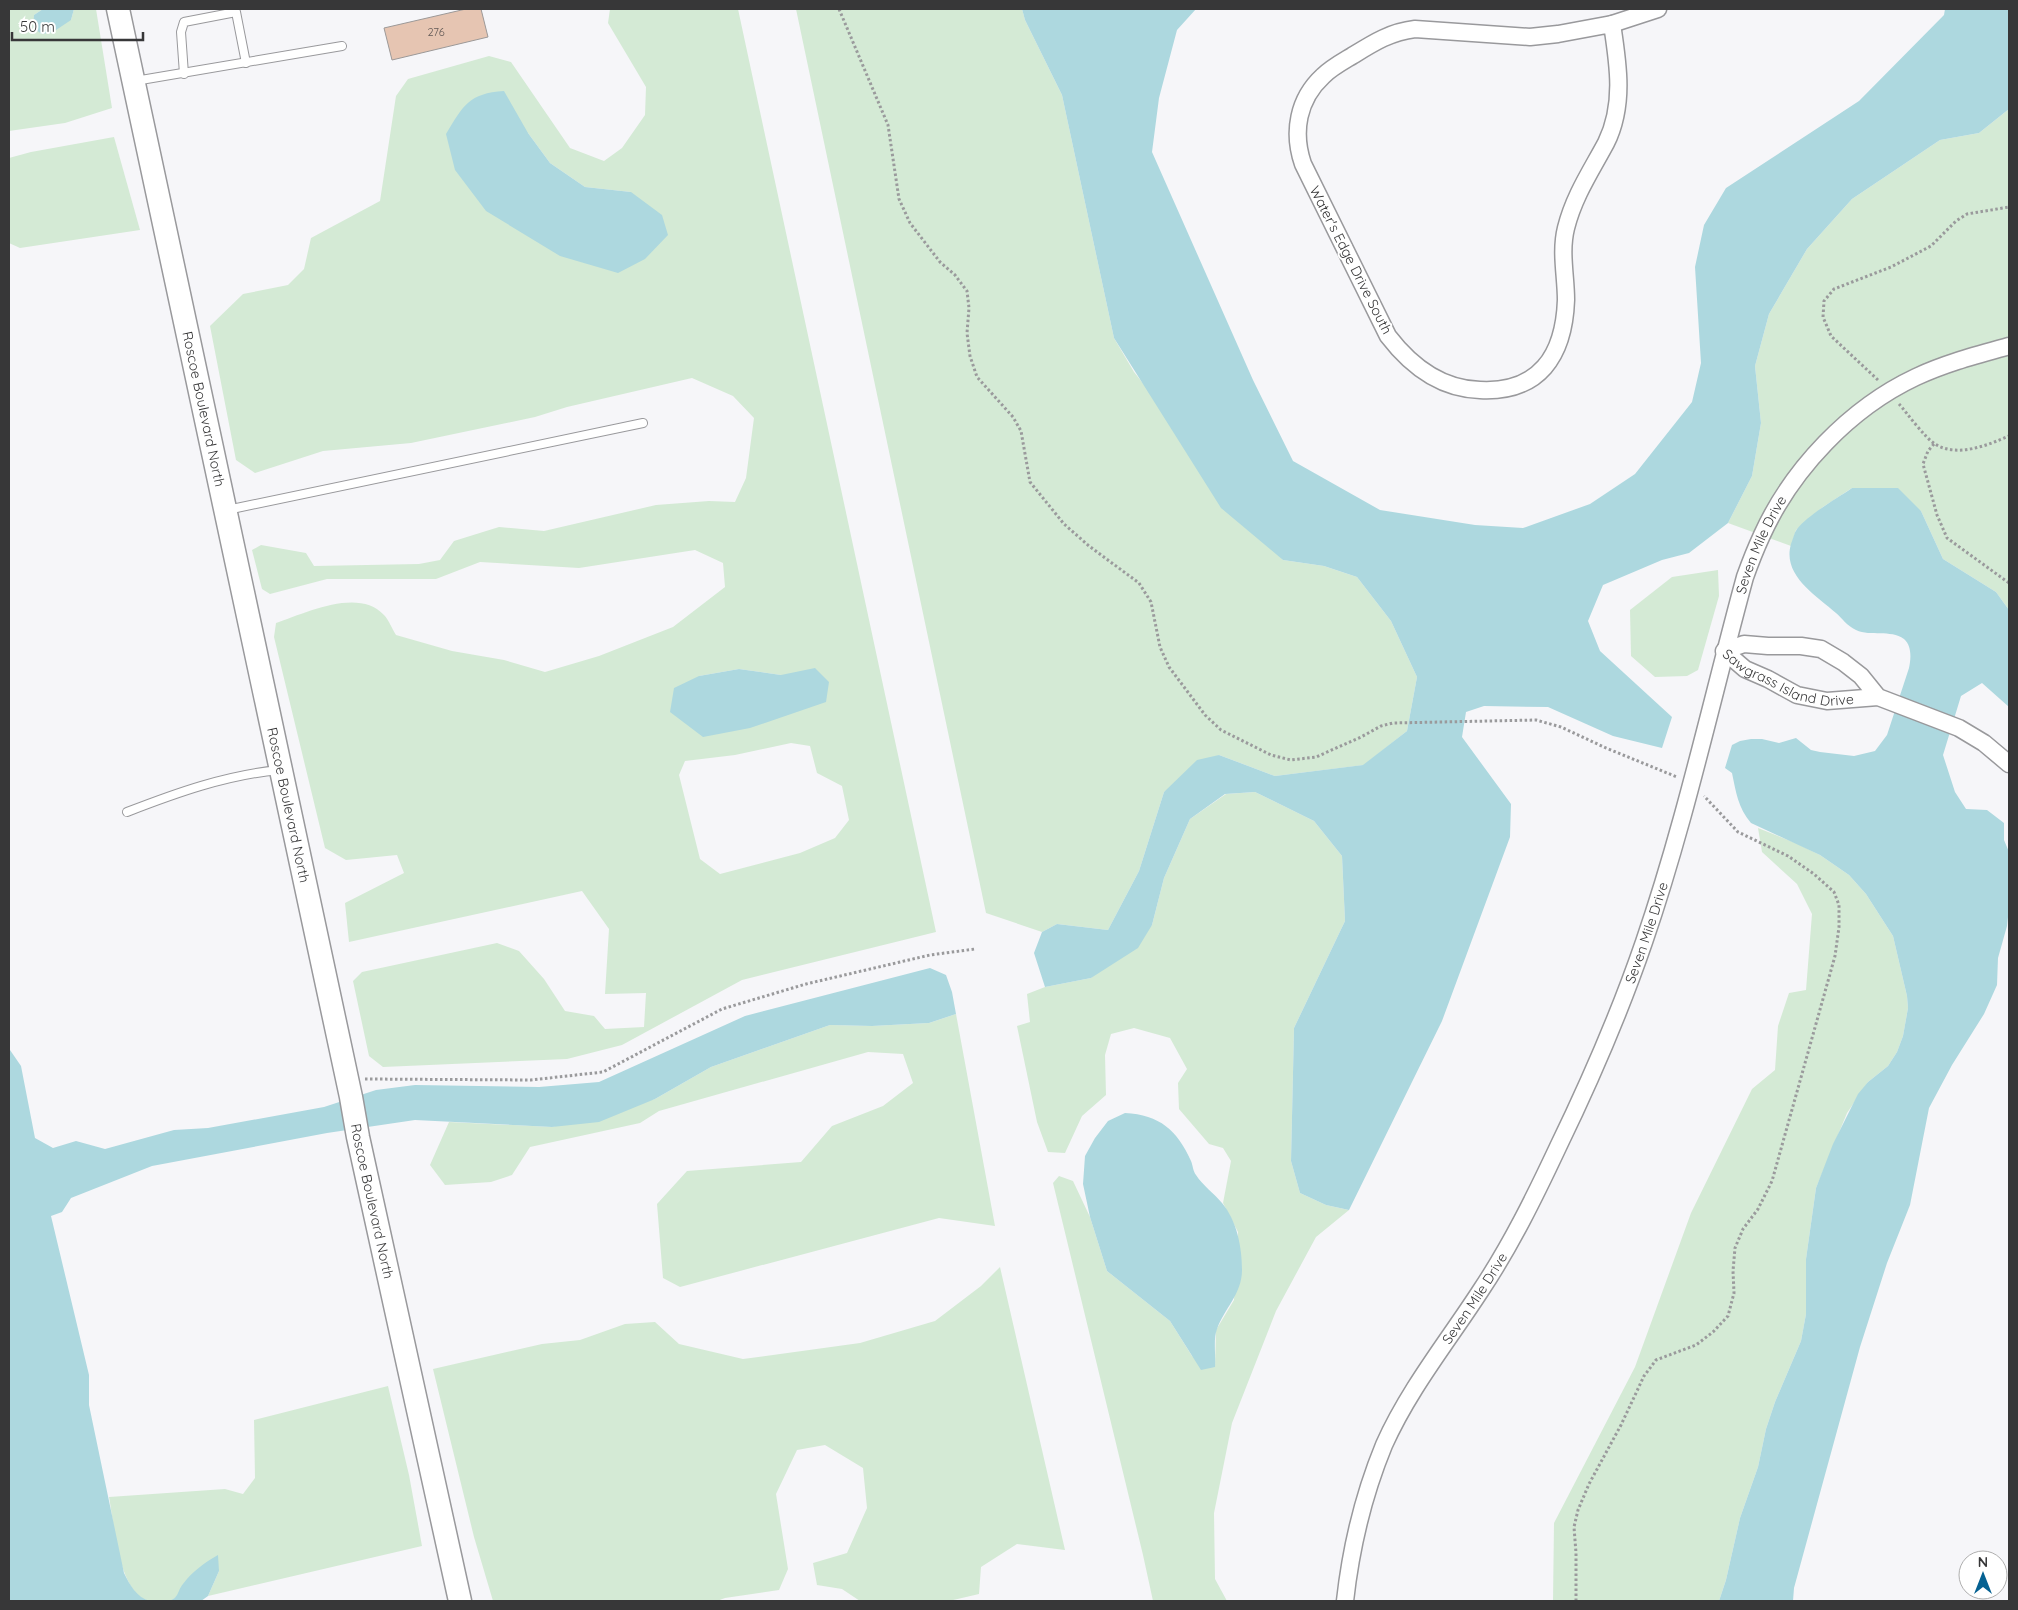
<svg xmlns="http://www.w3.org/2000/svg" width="2018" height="1610" viewBox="0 0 2018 1610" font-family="Quicksand,sans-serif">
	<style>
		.green { fill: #d4ead5; fill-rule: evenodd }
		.water { fill: #add8df }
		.building { fill: #e6c5b2; stroke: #9c9998 }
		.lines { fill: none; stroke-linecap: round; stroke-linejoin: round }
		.lane-casing { stroke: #99999c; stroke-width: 10 }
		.street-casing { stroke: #99999c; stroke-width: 19 }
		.secondary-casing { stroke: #99999c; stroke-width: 25 }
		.path { stroke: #9a9a9c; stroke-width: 3; stroke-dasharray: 2.5 2.5; stroke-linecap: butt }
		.lane { stroke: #fff; stroke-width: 8 }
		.street { stroke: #fff; stroke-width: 16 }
		.secondary { stroke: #fff; stroke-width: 22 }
		.labels { text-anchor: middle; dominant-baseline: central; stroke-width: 4; stroke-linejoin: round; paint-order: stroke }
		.number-label { font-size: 11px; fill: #635a56 }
		.street-label { font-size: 14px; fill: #373738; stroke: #fff }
	</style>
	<rect width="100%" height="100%" fill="#f6f6f9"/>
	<!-- green -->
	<g class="green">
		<polygon points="9,9 43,9 34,15 71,20 74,9 96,9 112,108 65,123 9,131"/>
		<path d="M 610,9 L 738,9 L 936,932 L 742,980 L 622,1045 L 567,1059 L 383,1067 L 369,1056 L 353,981 L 362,972 L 497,943 L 519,951 L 544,979 L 565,1011 L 594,1016 L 605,1029 L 644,1027 L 646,993 L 605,994 L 609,929 L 582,891 L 349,942 L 345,903 L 404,873 L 397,855 L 346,860 L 325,848 L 274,637 L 276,623 C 305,613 359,587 384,615 C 389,620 392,629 396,635 L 452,651 L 504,660 L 545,672 L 599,656 L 673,627 L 725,587 L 723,563 L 695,550 L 579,568 L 480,562 L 436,579 L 327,579 L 270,594 L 262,589 L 252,550 L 261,545 L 306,553 L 314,566 L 419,564 L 440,560 L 454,541 L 499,527 L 544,531 L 656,505 L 709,501 L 735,502 L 746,478 L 754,418 L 733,396 L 692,378 L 567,407 L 535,417 L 411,443 L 323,451 L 255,473 L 236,460 L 210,326 L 243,294 L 288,285 L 304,269 L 311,238 L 380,201 L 396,96 L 408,79 L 489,56 L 511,62 L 570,148 L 604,161 L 622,148 L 645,115 L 646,87 L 608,23 ZM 528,133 L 550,163 L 585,187 L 631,192 L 486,211 ZM 739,669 L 781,675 L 699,676 ZM 791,743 L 810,746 L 817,773 L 842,786 L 849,820 L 835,838 L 800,853 L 720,874 L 700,859 L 679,775 L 685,761 L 735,755 Z"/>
		<polygon points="796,9 1022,9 1025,20 1062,95 1114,338 1134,372 1283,560 1324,566 1357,577 1391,621 1417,677 1407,731 1364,765 1275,776 1219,755 1164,792 1139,871 1108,930 1057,924 1042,932 986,913"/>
		<polygon points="2009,109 2009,610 1996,592 1943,559 1921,511 1852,488 1823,507 1796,530 1791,546 1728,523 1752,476 1761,423 1755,366 1769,314 1807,249 1852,199 1940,140 1979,133"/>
		<polygon points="114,137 140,230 20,248 9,243 9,158 31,152"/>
		<polygon points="1718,570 1719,596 1698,670 1687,676 1655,677 1631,656 1630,610 1672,577"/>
		<polygon points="1255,792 1314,821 1342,856 1345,921 1294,1028 1291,1161 1300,1193 1326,1205 1349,1210 1316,1237 1276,1311 1232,1423 1214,1513 1215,1579 1227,1601 1153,1601 1143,1555 1053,1183 1059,1176 1073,1181 1090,1217 1107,1271 1170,1321 1192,1356 1215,1367 1216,1330 1234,1300 1238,1232 1223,1203 1231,1161 1223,1148 1209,1144 1179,1109 1178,1083 1187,1069 1170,1038 1134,1028 1111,1034 1105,1055 1106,1095 1082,1116 1065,1153 1048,1152 1037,1122 1017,1026 1030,1022 1027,994 1045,987 1091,978 1152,925 1164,878 1190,819 1226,794"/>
		<polygon points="1758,828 1798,844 1820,855 1849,875 1866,894 1893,936 1907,996 1908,1008 1903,1036 1897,1052 1888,1066 1868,1082 1847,1113 1816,1188 1806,1259 1806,1314 1801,1341 1775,1402 1766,1429 1758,1467 1740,1518 1726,1580 1719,1601 1553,1601 1554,1523 1635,1367 1691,1213 1752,1089 1775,1070 1778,1026 1789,993 1806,990 1812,914 1797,884 1762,852"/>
		<polygon points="956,1014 995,1226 939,1218 680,1287 663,1278 657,1204 687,1171 801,1162 832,1126 883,1106 913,1083 903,1054 868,1052 659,1111 640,1123 530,1147 512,1175 491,1182 445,1185 430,1165 449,1122 552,1127 655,1099 711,1067 830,1025 872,1026 929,1023"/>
		<polygon points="1000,1267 1065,1550 1017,1544 981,1567 979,1594 949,1601 860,1601 842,1589 817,1585 813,1563 847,1553 867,1508 863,1468 825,1445 797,1450 776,1494 788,1569 779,1590 725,1598 717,1601 493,1601 474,1537 433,1369 542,1344 580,1340 625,1324 655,1322 679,1344 743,1359 860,1343 935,1321 981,1286"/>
		<path d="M 388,1386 L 409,1475 L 422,1546 L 208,1596 L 219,1571 L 179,1594 L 173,1600 C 166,1602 154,1603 146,1600 C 118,1589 114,1523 109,1497 L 225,1489 L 243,1494 L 255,1478 L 254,1420 Z"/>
	</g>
	<!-- water -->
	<g class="water">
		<polygon points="43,9 74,9 71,20 53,32 42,34 33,28 34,15"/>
		<polygon points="1022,9 1196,9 1177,30 1159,98 1152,152 1253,380 1293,461 1380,510 1475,525 1523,528 1590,504 1635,474 1692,402 1701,363 1695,267 1704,225 1726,188 1859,101 1944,15 1945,9 2009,9 2009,109 1979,133 1940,140 1852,199 1807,249 1769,314 1755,366 1761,423 1752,476 1728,523 1689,553 1662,560 1603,585 1588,621 1600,651 1672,717 1662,748 1613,736 1548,707 1484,706 1466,712 1462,737 1511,804 1510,837 1442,1021 1349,1210 1326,1205 1300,1193 1291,1161 1294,1028 1345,921 1342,856 1314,821 1255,792 1225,794 1190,819 1164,878 1152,925 1138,948 1091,978 1045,987 1034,953 1042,932 1057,924 1108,930 1139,871 1164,792 1197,760 1219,755 1275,776 1363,765 1407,731 1417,677 1391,621 1357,577 1324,566 1283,560 1221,508 1114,338 1062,95 1025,20"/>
		<path d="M 504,91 L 528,133 L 550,163 L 585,187 L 631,192 L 662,215 L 668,235 L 645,259 L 618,273 L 560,256 L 486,211 L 455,170 L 446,134 C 463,106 469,93 504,91 Z"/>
		<path d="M 1852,488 L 1898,488 L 1921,511 L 1943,559 L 1996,592 L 2009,610 L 2009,707 L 1982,683 L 1961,696 L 1943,755 L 1955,792 L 1966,809 L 1987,810 L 2004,823 L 2004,840 L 2009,852 L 2009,908 L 2007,926 L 1998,958 L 1997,985 L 1984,1014 L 1952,1065 L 1929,1108 L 1910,1205 L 1887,1263 L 1860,1347 L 1794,1588 L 1793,1601 L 1719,1601 L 1726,1580 L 1740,1518 L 1758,1467 L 1766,1429 L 1775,1402 L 1801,1341 L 1806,1314 L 1806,1259 L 1816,1188 L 1833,1144 L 1858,1094 L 1868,1082 L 1888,1066 L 1897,1052 L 1903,1036 L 1908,1008 L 1907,996 L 1893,936 L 1866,894 L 1849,875 L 1820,855 L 1751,823 C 1738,808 1736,792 1732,773 L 1725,768 L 1732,745 L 1740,741 L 1751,739 L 1762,739 L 1779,743 L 1796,738 L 1811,750 L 1820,752 L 1854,756 L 1875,751 L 1887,735 L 1909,668 C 1911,659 1912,646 1904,639 C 1890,629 1871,637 1856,630 C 1847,626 1842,618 1836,613 C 1815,595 1782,575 1791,544 C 1793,539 1794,533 1797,529 C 1808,515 1836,499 1852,488 Z"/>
		<polygon points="815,668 829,682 826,702 750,728 703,737 670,712 674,688 699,676 739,669 781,675"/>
		<path d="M 930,968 L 946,975 L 952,992 L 956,1014 L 929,1023 L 872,1026 L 830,1025 L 711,1067 L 655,1099 L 599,1122 L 552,1127 L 415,1120 L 327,1133 L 152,1166 L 71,1198 L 62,1212 L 51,1216 L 89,1375 L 89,1405 L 124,1573 C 130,1585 136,1597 150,1601 L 9,1601 L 9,1041 L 10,1050 L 21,1066 L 35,1138 L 53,1148 L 76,1141 L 105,1149 L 174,1130 L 208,1128 L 324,1107 L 376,1090 L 415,1085 L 539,1087 L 599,1082 L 745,1016 Z"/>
		<path d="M 1125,1113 C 1160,1115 1177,1130 1191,1161 C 1193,1166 1193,1171 1196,1175 C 1203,1186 1214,1193 1222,1203 C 1237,1221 1242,1247 1242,1270 C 1242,1294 1224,1309 1217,1329 C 1213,1339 1216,1356 1215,1367 L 1201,1370 L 1170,1321 L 1107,1271 L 1090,1217 L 1083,1184 L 1085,1156 L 1095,1138 L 1108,1121 Z"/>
		<path d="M 218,1555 L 219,1571 L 208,1596 L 201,1601 L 168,1601 C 179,1599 177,1591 183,1584 C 193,1571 204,1563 218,1555 Z"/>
	</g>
	<!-- building -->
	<polygon class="building" points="466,9 481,9 488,37 392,60 384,28"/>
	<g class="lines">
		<!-- lane casing -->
		<g class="lane-casing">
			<g id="lane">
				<polyline points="184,74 181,32 184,22 236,12 246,63"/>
				<polyline points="135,81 342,46"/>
				<polyline points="227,510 643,423"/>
				<path d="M 127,812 C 176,793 226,775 279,770"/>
			</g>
		</g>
		<!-- street casing -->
		<g class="street-casing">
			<g id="street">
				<path d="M 1612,24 C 1618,63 1625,105 1606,143 C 1591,171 1574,196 1566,228 C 1560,252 1566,276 1566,300 C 1564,356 1539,393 1480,390 C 1441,389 1411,366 1388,336 L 1303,164 C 1292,132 1298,99 1323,76 C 1331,68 1342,62 1352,56 C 1373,43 1390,32 1415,29 L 1530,37 L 1558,34 Z"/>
				<polyline points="1612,24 1658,9"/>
				<path id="s1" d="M 1878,697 L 1861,676 L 1843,662 L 1821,649 L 1801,646 L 1768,646 L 1744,644 L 1724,651 L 1745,669 L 1768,679 L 1797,695 L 1827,701 L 1878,697 L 1959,728 L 1984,743 L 2009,764"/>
				<path id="s2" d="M 1345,1601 C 1351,1547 1363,1496 1384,1445 C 1409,1389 1448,1341 1481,1290 C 1511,1245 1535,1196 1558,1147 C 1590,1081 1620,1012 1644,942 C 1685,823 1712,698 1745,577 C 1750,563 1756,548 1762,535 C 1792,469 1850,408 1916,377 C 1946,363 1977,355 2009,346"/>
			</g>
		</g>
		<!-- secondary casing -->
		<g class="secondary-casing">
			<g id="secondary">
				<path id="s3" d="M 118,9 L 351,1097 L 358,1137 L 460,1601"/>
			</g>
		</g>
		<!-- path -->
		<g class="path">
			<polyline points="839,9 888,125 899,199 910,223 940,262 955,275 967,291 969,308 967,333 970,356 977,377 1013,417 1021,431 1030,482 1064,524 1089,546 1139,583 1151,602 1160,647 1169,667 1205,715 1221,730 1271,755 1291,760 1316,757 1361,737 1381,726 1393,723 1536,720 1561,727 1606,748 1677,777"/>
			<polyline points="1878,380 1831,336 1823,317 1824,301 1834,289 1891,267 1931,246 1956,221 1967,214 2009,207"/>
			<path d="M 1899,404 C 1907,413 1925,438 1935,444 C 1957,458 1988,445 2009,436"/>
			<polyline points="1934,444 1928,451 1923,464 1937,515 1947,538 2009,583"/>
			<polyline points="365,1079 531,1080 603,1072 722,1009 806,984 930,955 975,949"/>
			<polyline points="1576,1601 1576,1553 1574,1527 1578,1510 1589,1484 1621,1425 1644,1376 1656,1360 1696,1345 1713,1332 1728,1316 1734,1293 1733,1271 1735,1248 1743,1229 1758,1209 1772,1181 1835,956 1839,927 1839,905 1834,892 1814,874 1788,856 1738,832 1704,796"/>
		</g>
		<!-- lane -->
		<use href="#lane" class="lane"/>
		<!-- street -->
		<use href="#street" class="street"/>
		<!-- secondary -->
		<use href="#secondary" class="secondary"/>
	</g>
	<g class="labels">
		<!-- number labels -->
		<g class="number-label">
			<text x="436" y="32">276</text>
		</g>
		<!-- street labels -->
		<g class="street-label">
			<text transform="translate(1351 260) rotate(63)">Water's Edge Drive South</text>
			<text stroke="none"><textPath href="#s3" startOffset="409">Roscoe Boulevard North</textPath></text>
			<text stroke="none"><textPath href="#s2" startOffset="1144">Seven Mile Drive</textPath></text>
			<text stroke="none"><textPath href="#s1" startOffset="246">Sawgrass Island Drive</textPath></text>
			<text stroke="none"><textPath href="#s3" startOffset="814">Roscoe Boulevard North</textPath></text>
			<text stroke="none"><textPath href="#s2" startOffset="739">Seven Mile Drive</textPath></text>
			<text stroke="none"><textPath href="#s3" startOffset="1219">Roscoe Boulevard North</textPath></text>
			<text stroke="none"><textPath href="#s2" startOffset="334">Seven Mile Drive</textPath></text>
		</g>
	</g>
	<!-- border -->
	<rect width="2018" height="1610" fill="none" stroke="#373738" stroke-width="20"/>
	<!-- north arrow -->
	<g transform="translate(1983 1575)"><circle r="24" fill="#ffffff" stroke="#afafaf"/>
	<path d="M0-4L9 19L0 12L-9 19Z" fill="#056192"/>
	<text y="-8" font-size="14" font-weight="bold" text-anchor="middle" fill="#373738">N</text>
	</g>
	<!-- scale -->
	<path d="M12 32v8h131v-8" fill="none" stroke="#373738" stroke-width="2.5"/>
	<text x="20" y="32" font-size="15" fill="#373738" stroke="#ffffff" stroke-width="4" paint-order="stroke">50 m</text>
</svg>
